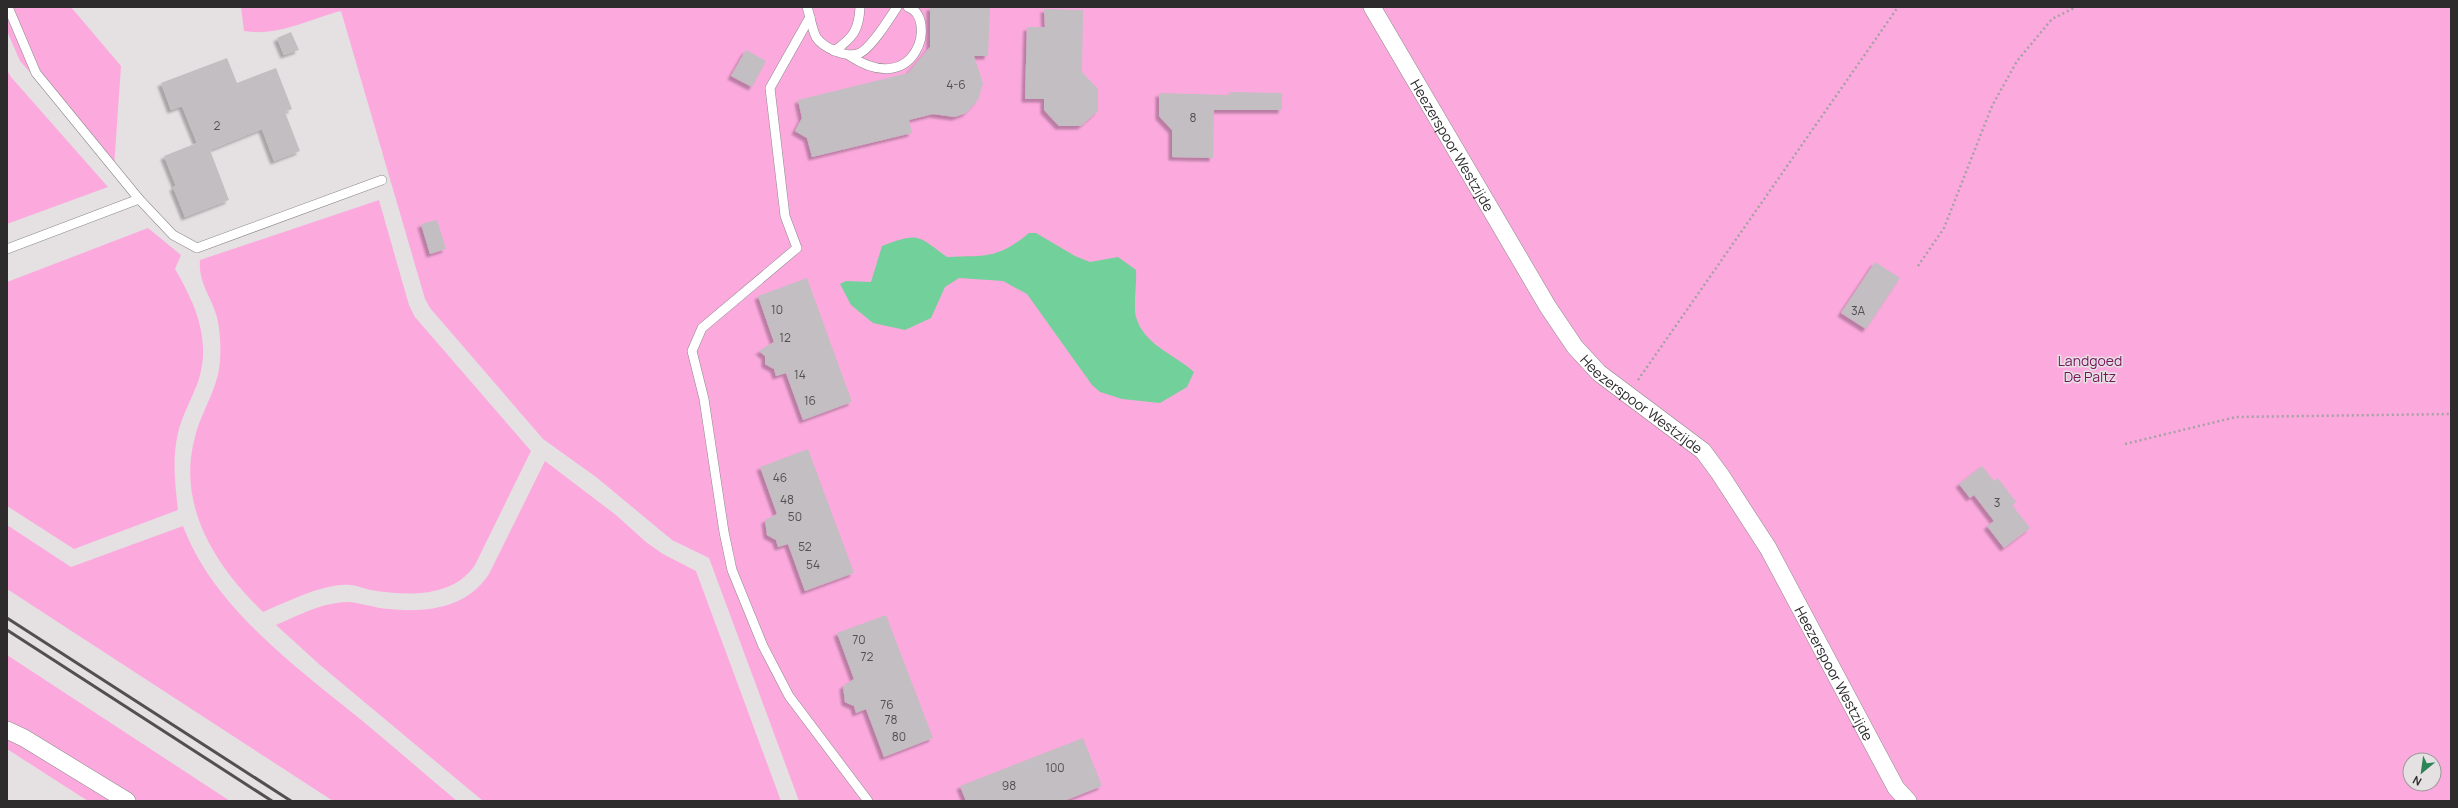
<svg xmlns="http://www.w3.org/2000/svg" width="2458" height="808" viewBox="0 0 2458 808" font-family="Manrope,sans-serif">
	<style>
		.green { fill: #fcaade; fill-rule: evenodd }
		.water { fill: #72d09a }
		.building { fill: #c2bec1; filter: url(#shadow) }
		.lines { fill: none; stroke-linecap: round; stroke-linejoin: round }
		.service-casing { stroke: #8c888a; stroke-width: 10 }
		.minor-casing { stroke: #8c888a; stroke-width: 18 }
		.path { stroke: #a4a1a3; stroke-width: 2.5; stroke-dasharray: 2 3; stroke-linecap: butt }
		.service { stroke: #fff; stroke-width: 9 }
		.minor { stroke: #fff; stroke-width: 17 }
		.rail { stroke: #514f50; stroke-width: 3 }
		.labels { text-anchor: middle; dominant-baseline: central; stroke-width: 3; stroke-linejoin: round; paint-order: stroke }
		.number-label { font-size: 12px; fill: #525051 }
		.street-label { font-size: 14px; fill: #2d2b2c; stroke: #e5e1e3 }
		.park-label { font-size: 14px; fill: #75145c; stroke: #e5e1e3 }
	</style>
	<defs>
		<filter id="shadow"><feDropShadow dx="-3.5" dy="3.5" stdDeviation="1" flood-color="#0004"/></filter>
	</defs>
	<rect width="100%" height="100%" fill="#e5e1e3"/>
	<!-- green -->
	<g class="green">
		<polygon points="7,7 71,7 121,66 114,168 20,61 7,31"/>
		<path d="M 241,7 L 2451,7 L 2451,801 L 799,801 L 709,558 L 672,540 L 596,477 L 543,439 L 430,308 L 425,299 L 341,11 C 309,19 278,37 244,31 ZM 2410,760 L 2434,760 L 2434,784 L 2410,784 Z"/>
		<polygon points="7,70 11,77 108,187 7,224"/>
		<path d="M 379,200 L 409,305 L 415,317 L 531,451 L 475,565 C 453,598 407,596 371,590 C 364,589 357,585 350,585 C 324,583 287,602 263,612 C 216,567 176,505 195,437 C 201,412 219,387 220,360 C 221,346 220,327 216,314 C 210,295 198,282 200,260 Z"/>
		<path d="M 148,228 L 181,255 L 175,269 C 195,303 211,339 199,379 C 193,397 182,415 178,433 C 172,459 175,484 178,510 L 74,549 L 7,506 L 7,282 Z"/>
		<path d="M 545,461 L 616,515 L 646,542 L 663,554 L 696,571 L 781,801 L 483,801 L 320,665 L 276,625 C 297,616 325,601 349,602 C 362,603 375,608 388,609 C 427,613 467,608 489,574 Z"/>
		<path d="M 7,525 L 71,567 L 183,526 C 215,611 303,672 371,728 C 400,752 428,777 457,801 L 333,801 L 7,589 Z"/>
		<polygon points="7,655 230,801 88,801 7,749"/>
	</g>
	<!-- water -->
	<path class="water" d="M 1029,233 L 1036,233 L 1075,256 L 1090,262 L 1118,257 L 1136,270 C 1137,283 1133,306 1136,317 C 1144,345 1174,354 1194,372 L 1187,387 L 1160,403 L 1122,399 L 1100,392 L 1092,385 L 1027,294 L 1003,281 L 959,278 L 945,287 L 931,318 L 905,330 L 873,323 L 851,305 L 840,284 L 846,281 L 871,282 L 882,246 C 919,232 917,235 947,257 C 986,255 997,260 1029,233 Z"/>
	<!-- building -->
	<g class="building">
		<polygon points="930,7 990,7 988,56 974,56 983,83 978,100 966,113 955,117 933,114 909,120 912,133 812,157 807,138 795,131 802,118 798,100 908,73 930,47"/>
		<polygon points="1044,9 1083,10 1082,72 1098,89 1098,111 1081,126 1059,126 1044,110 1044,99 1025,99 1027,27 1045,27"/>
		<polygon points="291,32 299,50 284,55 277,38"/>
		<polygon points="746,50 766,61 752,87 731,76"/>
		<polygon points="227,58 237,83 276,68 292,109 285,112 300,151 274,161 262,129 210,150 229,200 185,217 173,187 176,186 164,156 197,143 182,106 171,110 161,83"/>
		<polygon points="1229,92 1282,93 1282,110 1214,110 1213,158 1172,157 1172,130 1159,116 1159,93 1229,95"/>
		<polygon points="437,220 446,249 430,254 421,224"/>
		<polygon points="1875,262 1900,278 1866,329 1841,313"/>
		<polygon points="807,278 852,402 803,420 786,373 776,376 774,369 765,364 765,356 759,351 774,342 758,296"/>
		<polygon points="808,449 854,573 805,591 788,544 778,547 776,540 767,535 765,520 777,514 760,467"/>
		<polygon points="1982,466 1994,481 1998,478 2016,502 2012,505 2030,528 2004,548 1987,526 1994,521 1974,495 1970,498 1959,484"/>
		<polygon points="886,615 933,738 884,757 866,709 856,713 854,706 845,702 843,686 854,679 837,633"/>
		<polygon points="1083,738 1102,786 1064,801 966,801 960,786"/>
	</g>
	<g class="lines">
		<!-- service casing -->
		<g class="service-casing">
			<g id="service">
				<polyline points="8,7 36,73 139,199 173,235 197,248 382,180"/>
				<path d="M 807,7 C 810,16 812,29 816,37 C 823,48 848,59 860,53 C 872,47 889,19 897,7"/>
				<polyline points="810,17 770,88 785,216 797,248 702,328 692,351 704,399 724,532 732,570 763,646 789,696 868,801"/>
				<path d="M 834,51 C 853,38 859,30 860,7"/>
				<path d="M 850,56 C 917,100 938,17 908,7"/>
				<polyline points="7,249 139,199"/>
			</g>
		</g>
		<!-- minor casing -->
		<g class="minor-casing">
			<g id="minor">
				<path id="s1" d="M 1372,7 L 1548,307 L 1575,347 L 1599,373 L 1703,451 L 1720,474 L 1768,548 L 1896,788 L 1908,801"/>
				<polyline points="7,730 24,738 127,801"/>
			</g>
		</g>
		<!-- path -->
		<g class="path">
			<polyline points="1918,266 1944,228 1992,106 2017,61 2052,19 2076,7"/>
			<polyline points="1638,380 1898,7"/>
			<polyline points="2125,444 2236,417 2451,414"/>
		</g>
		<!-- service -->
		<use href="#service" class="service"/>
		<!-- minor -->
		<use href="#minor" class="minor"/>
		<!-- rail -->
		<g class="rail">
			<polyline points="7,618 291,801"/>
			<polyline points="7,630 272,801"/>
		</g>
	</g>
	<g class="labels">
		<!-- number labels -->
		<g class="number-label">
			<text x="956" y="84">4-6</text>
			<text x="1193" y="117">8</text>
			<text x="217" y="125">2</text>
			<text x="777" y="309">10</text>
			<text x="1858" y="310">3A</text>
			<text x="785" y="337">12</text>
			<text x="800" y="374">14</text>
			<text x="810" y="400">16</text>
			<text x="780" y="477">46</text>
			<text x="787" y="499">48</text>
			<text x="1997" y="502">3</text>
			<text x="795" y="516">50</text>
			<text x="805" y="546">52</text>
			<text x="813" y="564">54</text>
			<text x="859" y="639">70</text>
			<text x="867" y="656">72</text>
			<text x="887" y="704">76</text>
			<text x="891" y="719">78</text>
			<text x="899" y="736">80</text>
			<text x="1055" y="767">100</text>
			<text x="1009" y="785">98</text>
		</g>
		<!-- street labels -->
		<g class="street-label">
			<text stroke="none"><textPath href="#s1" startOffset="160">Heezerspoor Westzijde</textPath></text>
			<text stroke="none"><textPath href="#s1" startOffset="484">Heezerspoor Westzijde</textPath></text>
			<text stroke="none"><textPath href="#s1" startOffset="820">Heezerspoor Westzijde</textPath></text>
		</g>
		<!-- park labels -->
		<g class="park-label">
			<text x="2090" y="360">Landgoed<tspan x="2090" dy="16">De Paltz</tspan></text>
		</g>
	</g>
	<!-- border -->
	<rect width="2458" height="808" fill="none" stroke="#2d2b2c" stroke-width="16"/>
	<!-- north arrow -->
	<g transform="translate(2422 772) rotate(209)"><circle r="19" fill="#e5e1e3" stroke="#9b989a"/>
	<path d="M0-3L7 15L0 10L-7 15Z" fill="#2e8457"/>
	<text y="-6" font-size="11" font-weight="bold" text-anchor="middle" fill="#2d2b2c">N</text>
	</g>
</svg>
